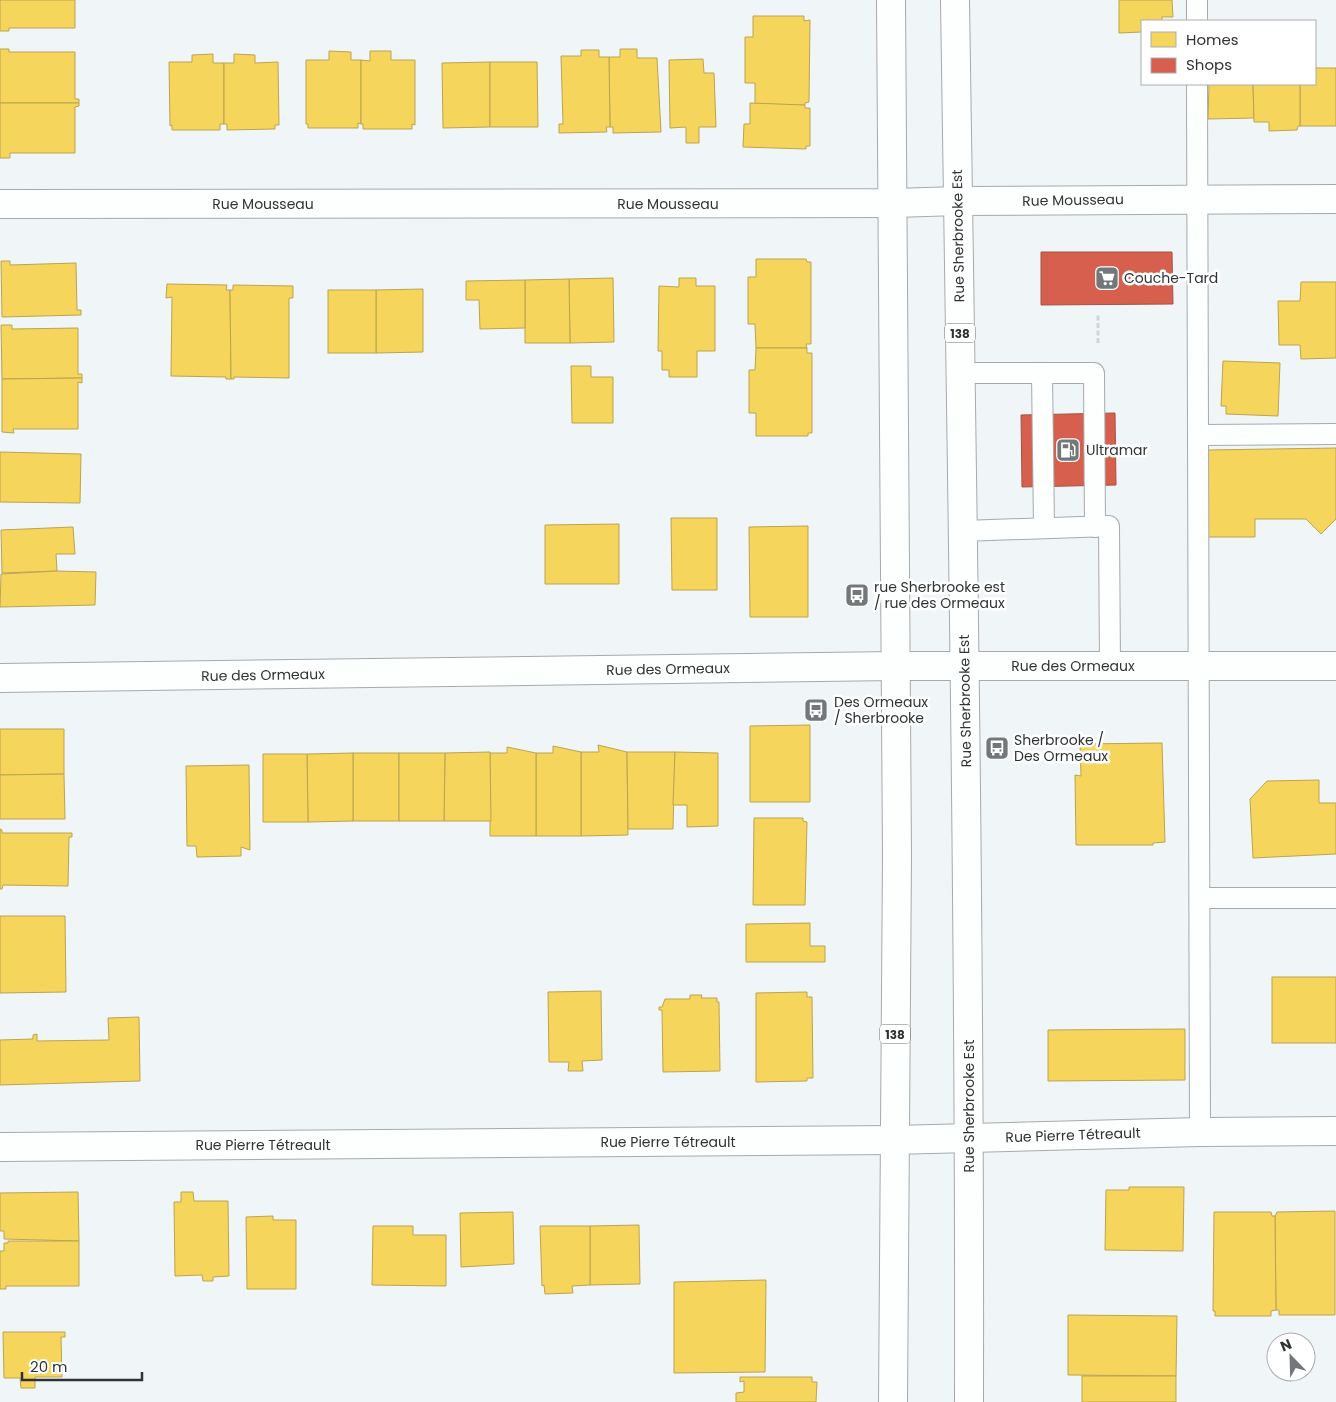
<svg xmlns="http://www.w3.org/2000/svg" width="1336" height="1402" viewBox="0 0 1336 1402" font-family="Poppins,sans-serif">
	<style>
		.homes { fill: #f6d55c; stroke: #baa450 }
		.shops { fill: #d6604d; stroke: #a45246 }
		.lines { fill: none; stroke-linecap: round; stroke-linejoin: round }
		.lane-casing { stroke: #a6aaac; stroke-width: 22 }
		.street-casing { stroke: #a6aaac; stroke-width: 30 }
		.secondary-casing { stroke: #a6aaac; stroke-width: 30 }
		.primary-casing { stroke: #a6aaac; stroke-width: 30 }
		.path { stroke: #d3d4d6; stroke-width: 3; stroke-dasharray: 5 2.5; stroke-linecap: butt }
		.lane { stroke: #fdfefe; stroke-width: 20 }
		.street { stroke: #fdfefe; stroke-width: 28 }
		.secondary { stroke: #fdfefe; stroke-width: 28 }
		.primary { stroke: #fdfefe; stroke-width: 28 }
		.labels { text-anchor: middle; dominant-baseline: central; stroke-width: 5; stroke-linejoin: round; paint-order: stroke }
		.shield { fill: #fff; stroke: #6d7071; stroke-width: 1 }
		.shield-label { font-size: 12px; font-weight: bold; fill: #2f3334 }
		.street-label { font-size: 14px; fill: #2f3334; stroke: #fff }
		.poi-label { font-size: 14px; fill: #2f3334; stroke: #fff; text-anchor: start }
	</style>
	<rect width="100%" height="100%" fill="#f0f6f8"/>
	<!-- homes -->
	<g class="homes">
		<polygon points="0,0 75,0 75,28 9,28 9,31 0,31"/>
		<polygon points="1119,0 1172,0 1173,17 1162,17 1162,21 1142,21 1142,32 1119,33"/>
		<polygon points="753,16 804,16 804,21 810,20 809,102 805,103 805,105 755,104 755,83 745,83 745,37 753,37"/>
		<polygon points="0,49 9,49 9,52 75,52 75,99 79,99 79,103 0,103"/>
		<polygon points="620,49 637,49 637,58 657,58 661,132 613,133 613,127 610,127 609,57 620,57"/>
		<polygon points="581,50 599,50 599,57 609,57 610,127 606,127 607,132 559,133 559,124 563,124 561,56 581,56"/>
		<polygon points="329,51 351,52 351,60 361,60 361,124 358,123 358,128 308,128 308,124 306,124 306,60 329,60"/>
		<polygon points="370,51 391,51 391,60 415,60 415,125 412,124 412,129 363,129 363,124 361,124 361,60 370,61"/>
		<polygon points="213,54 213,63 224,63 224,124 220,124 220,130 172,130 172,125 170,126 169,62 192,62 192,55"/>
		<polygon points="234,54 255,55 255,63 278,62 279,125 275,125 275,129 227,130 227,124 224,124 224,63 234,63"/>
		<polygon points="703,59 704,73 714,73 716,127 699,127 699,143 686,143 686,127 670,128 669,60"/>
		<polygon points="490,62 490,127 443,128 442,63"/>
		<polygon points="490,62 537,62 538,127 490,127"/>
		<polygon points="1315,68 1336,68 1336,126 1300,126 1300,84 1315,84"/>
		<polygon points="1209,84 1253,84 1254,118 1208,119"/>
		<polygon points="1253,84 1300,84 1300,126 1298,126 1297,130 1269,131 1269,122 1254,122"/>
		<polygon points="0,103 79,103 79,106 75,107 75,153 10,153 10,158 0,158"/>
		<polygon points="750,103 805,105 805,108 810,108 810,146 806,146 806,149 743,147 744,124 750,124"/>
		<polygon points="756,259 806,259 807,262 811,262 811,344 806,344 807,348 756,348 755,324 748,324 748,277 756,277"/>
		<polygon points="1,261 10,261 10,265 76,263 77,310 81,310 81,315 2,317"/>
		<polygon points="613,278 614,342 570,343 569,279"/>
		<polygon points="679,278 696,278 696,286 715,286 715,351 697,351 697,377 669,377 669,370 662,370 662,351 658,351 659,286 679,287"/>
		<polygon points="569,279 570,343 525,343 525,280"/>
		<polygon points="525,280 525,328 480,329 479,300 466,300 466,281"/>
		<polygon points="1301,282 1336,282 1336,358 1301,359 1300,345 1279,345 1278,301 1300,301"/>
		<polygon points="167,284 227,285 226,290 230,290 231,379 226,379 226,377 171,376 172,297 166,298"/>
		<polygon points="233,285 293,286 293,298 289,298 289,378 234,377 234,379 231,379 230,290 233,290"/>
		<polygon points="423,289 423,352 376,353 376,290"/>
		<rect x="328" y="290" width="48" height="63"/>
		<polygon points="1,325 12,325 12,329 78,328 78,374 82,374 82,378 2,379"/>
		<polygon points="756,348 807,348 807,353 812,353 812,433 808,433 808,436 756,436 756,413 749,413 749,370 755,370"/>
		<polygon points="1223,361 1280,363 1278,416 1226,414 1226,406 1221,406"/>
		<polygon points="571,366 591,366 591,377 613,377 613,423 572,423"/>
		<polygon points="82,378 82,383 78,382 78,429 13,429 14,433 2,432 2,379"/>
		<polygon points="1336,448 1336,519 1321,534 1306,519 1255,519 1255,537 1208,537 1207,450"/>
		<polygon points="0,452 81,454 80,503 0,502"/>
		<polygon points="671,518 717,518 717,590 672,590"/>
		<polygon points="619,524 619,584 545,584 545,525"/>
		<polygon points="808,526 808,617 750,617 749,527"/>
		<polygon points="73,527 75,554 56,554 57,571 2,573 1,530"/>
		<polygon points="57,571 96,572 95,605 0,607 1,574"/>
		<polygon points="810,725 810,802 750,802 750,726"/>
		<polygon points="0,729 64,729 64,774 0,775"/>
		<polygon points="1162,743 1165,842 1153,843 1153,845 1076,845 1075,775 1081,776 1080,744"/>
		<polygon points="598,745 627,752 628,835 581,836 581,752 599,752"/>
		<polygon points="553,746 581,752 581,836 536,836 536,753 553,753"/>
		<polygon points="507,747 536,753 536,836 490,836 490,753 507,753"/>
		<polygon points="490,752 491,821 444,821 445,753"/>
		<polygon points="627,752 675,752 673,829 628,829"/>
		<polygon points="675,752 718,753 718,826 687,827 687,805 673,805"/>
		<rect x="353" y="753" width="46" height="68"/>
		<polygon points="353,753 353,821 308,822 307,754"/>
		<polygon points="399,753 445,753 444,821 399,821"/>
		<polygon points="263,754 307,754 308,822 263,822"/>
		<polygon points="249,765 250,850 241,847 241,856 197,857 196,846 187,846 186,766"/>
		<polygon points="64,774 65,819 0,819 0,775"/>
		<polygon points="1319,780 1319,803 1336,803 1336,854 1253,858 1250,799 1267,781"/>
		<polygon points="754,818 803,818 803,821 807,822 805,905 753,905"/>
		<polygon points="0,829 2,830 2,833 72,833 72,837 69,837 68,886 3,885 2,889 0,889"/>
		<polygon points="0,916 65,916 66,992 0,993"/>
		<polygon points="810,923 810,946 825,946 825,962 746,962 746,924"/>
		<rect x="1272" y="977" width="64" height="66"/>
		<polygon points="601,991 602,1060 582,1061 583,1071 568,1071 569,1062 549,1062 548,992"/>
		<polygon points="807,992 807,997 812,997 813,1078 807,1078 807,1081 756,1082 756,993"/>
		<polygon points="690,995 702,995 701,998 717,998 717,1002 719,1002 720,1071 663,1072 662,1010 659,1010 659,1007 662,1007 665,999 690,999"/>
		<polygon points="139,1017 140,1081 0,1085 0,1040 33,1039 33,1035 37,1034 37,1041 109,1040 108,1018"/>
		<polygon points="1185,1029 1185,1080 1048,1081 1048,1030"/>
		<polygon points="1129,1187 1184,1187 1183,1251 1105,1250 1106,1190 1129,1190"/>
		<polygon points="78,1192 79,1241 4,1239 4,1231 0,1231 0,1193"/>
		<polygon points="181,1192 193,1192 194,1201 228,1201 229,1276 213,1277 213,1281 203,1281 202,1275 175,1276 174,1202 181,1202"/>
		<polygon points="1335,1211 1335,1315 1279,1315 1279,1310 1276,1310 1275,1216 1277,1212"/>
		<polygon points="513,1212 514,1264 461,1267 460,1213"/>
		<polygon points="1214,1212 1271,1212 1272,1216 1275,1216 1276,1310 1271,1311 1271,1316 1215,1316 1215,1311 1213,1311"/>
		<polygon points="273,1216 273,1220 296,1220 296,1289 247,1289 246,1217"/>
		<polygon points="639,1225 640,1284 590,1285 590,1226"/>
		<polygon points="373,1226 413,1226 413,1235 446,1235 446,1286 372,1285"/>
		<polygon points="540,1226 590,1226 590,1285 572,1286 573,1293 545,1294 544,1285 542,1286"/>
		<polygon points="8,1241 79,1241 79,1286 6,1286 6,1289 0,1289 0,1251 4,1251 4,1243 8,1243"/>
		<polygon points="766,1280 765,1372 674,1373 674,1282"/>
		<polygon points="1068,1315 1177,1316 1176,1376 1068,1375"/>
		<polygon points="3,1332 65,1332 65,1337 61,1337 62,1377 35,1377 35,1388 21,1388 20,1378 4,1378"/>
		<rect x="1082" y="1376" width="94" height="26"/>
		<polygon points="740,1377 812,1377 812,1382 817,1382 816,1402 736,1402 736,1393 744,1392 744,1381 740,1382"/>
	</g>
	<!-- shops -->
	<g class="shops">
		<polygon points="1041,252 1172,252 1173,304 1041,305"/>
		<polygon points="1115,413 1116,485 1022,487 1021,415"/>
	</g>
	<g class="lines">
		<!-- lane casing -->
		<g class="lane-casing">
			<g id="lane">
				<polyline points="1197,0 1197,21"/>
				<polyline points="1197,84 1200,1132"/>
				<polyline points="960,373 1094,373 1095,527"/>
				<polyline points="1042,373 1044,528"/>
				<polyline points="1198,435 1336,434"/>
				<polyline points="963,531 1109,526 1110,666"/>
				<polyline points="1200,898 1336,898"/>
			</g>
		</g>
		<!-- street casing -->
		<g class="street-casing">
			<g id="street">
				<polyline points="0,204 894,203 958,201 1336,199"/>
				<polyline points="0,1147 894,1140 1200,1132 1336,1131"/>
			</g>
		</g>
		<!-- secondary casing -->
		<g class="secondary-casing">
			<polyline id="secondary" points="0,678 895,666 1336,666"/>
		</g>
		<!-- primary casing -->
		<g class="primary-casing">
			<g id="primary">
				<polyline points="891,0 897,856 893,1402"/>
				<path d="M 955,0 C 962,467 970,935 969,1402"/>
			</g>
		</g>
		<!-- path -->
		<polyline class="path" points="1098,343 1098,313"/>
		<!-- lane -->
		<use href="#lane" class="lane"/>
		<!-- street -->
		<use href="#street" class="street"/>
		<!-- secondary -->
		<use href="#secondary" class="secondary"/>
		<!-- primary -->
		<use href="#primary" class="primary"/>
	</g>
	<!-- icons -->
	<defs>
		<g id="supermarket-square" transform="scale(1.25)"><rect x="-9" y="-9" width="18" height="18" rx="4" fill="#737779" stroke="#fff"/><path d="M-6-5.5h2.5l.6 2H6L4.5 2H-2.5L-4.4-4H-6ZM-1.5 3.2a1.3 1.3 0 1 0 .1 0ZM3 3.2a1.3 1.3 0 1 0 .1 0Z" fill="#fff"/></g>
		<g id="fuel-square" transform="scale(1.25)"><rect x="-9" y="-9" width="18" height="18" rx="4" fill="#737779" stroke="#fff"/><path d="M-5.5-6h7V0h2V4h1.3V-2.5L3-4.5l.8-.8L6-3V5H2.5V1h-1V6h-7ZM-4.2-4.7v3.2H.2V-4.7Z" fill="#fff"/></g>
		<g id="bus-square" transform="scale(1.25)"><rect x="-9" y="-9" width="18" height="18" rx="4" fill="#737779" stroke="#fff"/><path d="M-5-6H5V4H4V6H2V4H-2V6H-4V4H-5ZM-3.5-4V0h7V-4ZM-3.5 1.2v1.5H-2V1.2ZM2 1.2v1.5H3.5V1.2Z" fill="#fff"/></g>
	</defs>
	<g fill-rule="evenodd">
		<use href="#supermarket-square" x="1107" y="278"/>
		<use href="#fuel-square" x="1068" y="450"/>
		<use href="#bus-square" x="857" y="595"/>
		<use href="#bus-square" x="816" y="710"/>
		<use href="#bus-square" x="997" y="748"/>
	</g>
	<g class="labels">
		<!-- shield labels -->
		<g class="shield">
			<rect x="945" y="323.5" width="30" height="19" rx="4"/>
			<rect x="880" y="1024.5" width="30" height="19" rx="4"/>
		</g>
		<g class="shield-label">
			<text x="960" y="333">138</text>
			<text x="895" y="1034">138</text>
		</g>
		<!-- street labels -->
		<g class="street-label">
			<text transform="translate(1073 200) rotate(-1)">Rue Mousseau</text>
			<text x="263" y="204">Rue Mousseau</text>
			<text x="668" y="204">Rue Mousseau</text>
			<text transform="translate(958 236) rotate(-91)">Rue Sherbrooke Est</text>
			<text x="1073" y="666">Rue des Ormeaux</text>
			<text transform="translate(668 669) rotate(-1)">Rue des Ormeaux</text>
			<text transform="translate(263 675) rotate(-1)">Rue des Ormeaux</text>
			<text transform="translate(965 701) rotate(-91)">Rue Sherbrooke Est</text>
			<text transform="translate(969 1106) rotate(-90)">Rue Sherbrooke Est</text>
			<text transform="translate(1073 1135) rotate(-2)">Rue Pierre Tétreault</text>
			<text x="668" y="1142">Rue Pierre Tétreault</text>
			<text x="263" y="1145">Rue Pierre Tétreault</text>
		</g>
		<!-- poi labels -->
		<g class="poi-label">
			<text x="1124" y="278">Couche-Tard</text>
			<text x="1086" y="450">Ultramar</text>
			<text x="874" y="587">rue Sherbrooke est<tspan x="874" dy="16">/ rue des Ormeaux</tspan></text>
			<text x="834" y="702">Des Ormeaux<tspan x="834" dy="16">/ Sherbrooke</tspan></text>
			<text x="1014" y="740">Sherbrooke /<tspan x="1014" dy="16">Des Ormeaux</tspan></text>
		</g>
	</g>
	<!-- legend -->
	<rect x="1141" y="20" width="175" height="65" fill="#ffffff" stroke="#acadae"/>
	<rect x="1151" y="32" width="25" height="15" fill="#f6d55c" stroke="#acadae"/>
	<text x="1186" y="45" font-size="15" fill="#2f3334">Homes</text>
	<rect x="1151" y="58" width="25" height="15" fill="#d6604d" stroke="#acadae"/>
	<text x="1186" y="70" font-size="15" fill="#2f3334">Shops</text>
	<!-- north arrow -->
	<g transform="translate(1291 1357) rotate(337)"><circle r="24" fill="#ffffff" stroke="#acadae"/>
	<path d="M0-4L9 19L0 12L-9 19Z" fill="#737779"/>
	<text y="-8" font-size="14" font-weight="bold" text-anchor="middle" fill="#2f3334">N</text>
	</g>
	<!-- scale -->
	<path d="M22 1372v8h120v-8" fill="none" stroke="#2f3334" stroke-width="2.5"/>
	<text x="30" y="1372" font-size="15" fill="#2f3334" stroke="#ffffff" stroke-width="4" paint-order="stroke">20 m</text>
</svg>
